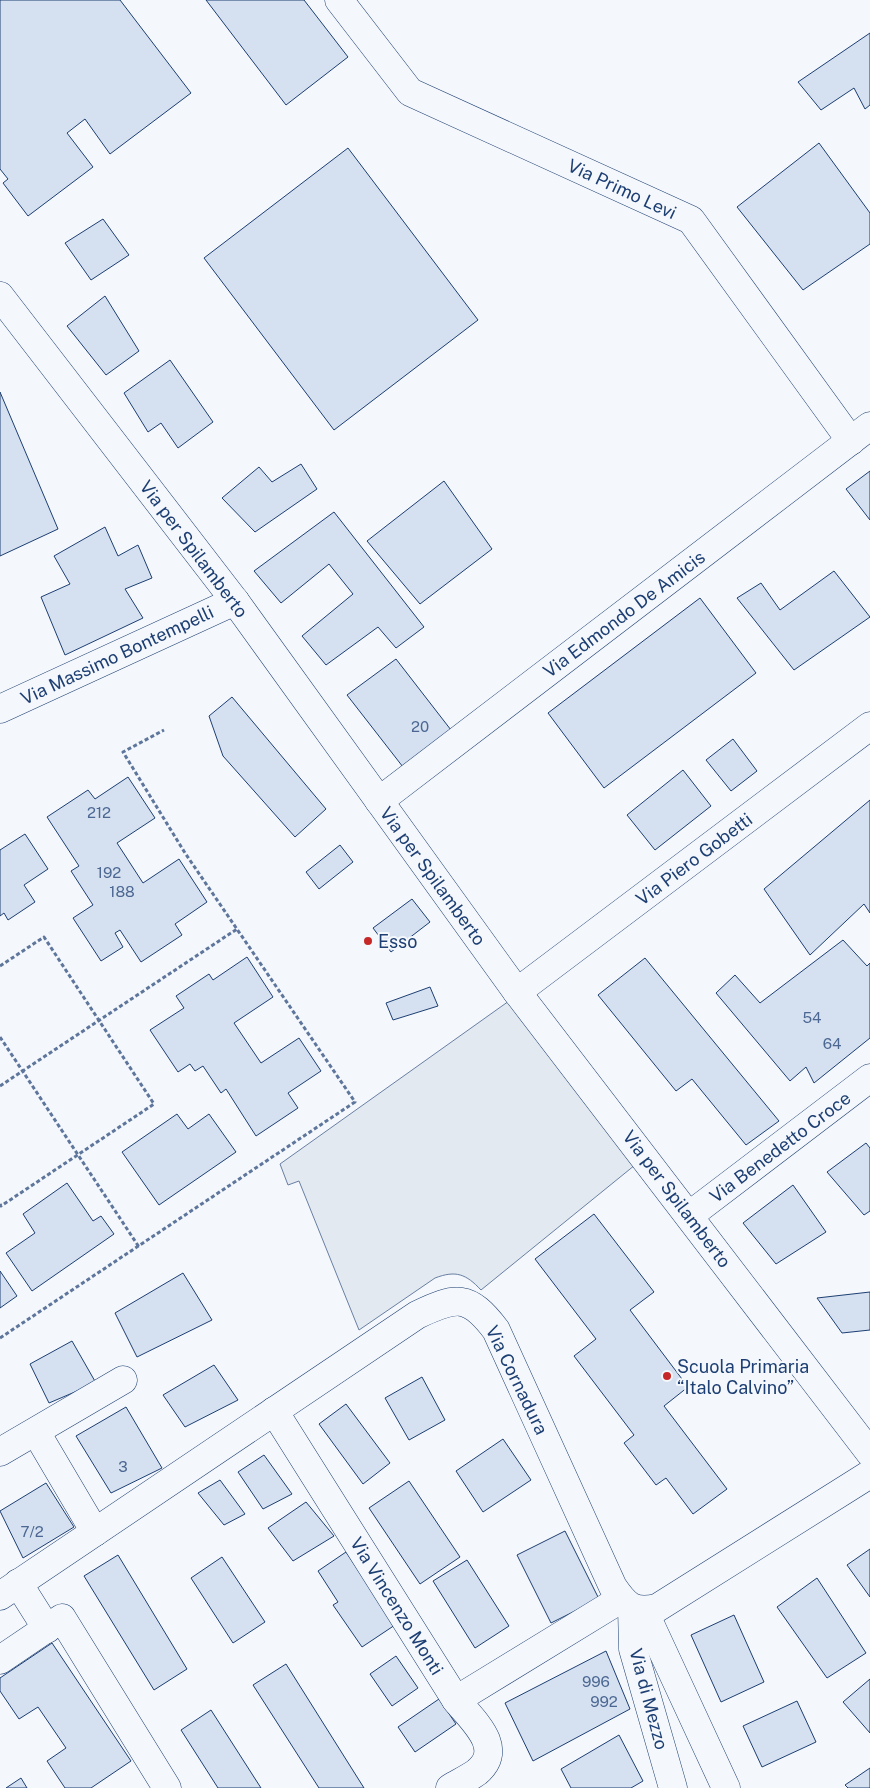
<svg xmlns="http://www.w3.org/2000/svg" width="870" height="1788" viewBox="0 0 870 1788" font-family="'Public Sans',sans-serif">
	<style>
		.green { fill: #e3e9f0; stroke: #687fa3 }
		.building { fill: #d5e0f0; stroke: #1d3f73 }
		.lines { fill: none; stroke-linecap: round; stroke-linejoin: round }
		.minor-casing { stroke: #1d3f73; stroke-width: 29 }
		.major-casing { stroke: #1d3f73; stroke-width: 29 }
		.path { stroke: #5e769c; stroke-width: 3; stroke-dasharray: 4 2.5; stroke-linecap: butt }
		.minor { stroke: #f4f7fb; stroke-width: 28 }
		.major { stroke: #f4f7fb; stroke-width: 28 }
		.poi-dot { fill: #c62828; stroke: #f4f7fb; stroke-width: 2 }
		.labels { text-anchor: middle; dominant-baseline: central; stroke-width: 4; stroke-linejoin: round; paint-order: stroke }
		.number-label { font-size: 15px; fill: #4b6792 }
		.street-label { font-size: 18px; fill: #1d3f73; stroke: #f4f7fb }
		.poi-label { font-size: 18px; fill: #1d3f73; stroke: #f4f7fb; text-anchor: start }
	</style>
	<rect width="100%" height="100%" fill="#f4f7fb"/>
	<!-- green -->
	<path class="green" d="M 509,1001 L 635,1165 L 481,1290 C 466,1274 456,1270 435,1278 L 359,1330 L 299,1181 L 288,1185 L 280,1164 Z"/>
	<!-- building -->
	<g class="building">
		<polygon points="0,0 120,0 191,93 110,154 85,119 67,133 93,167 28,216 3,183 8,179 0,169"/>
		<polygon points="206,0 304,0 348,57 286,105"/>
		<polygon points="870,33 870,105 865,109 854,88 821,110 798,82"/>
		<polygon points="819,143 870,213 870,244 803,290 737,207"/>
		<polygon points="348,148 478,320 334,430 204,258"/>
		<polygon points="103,219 129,255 91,280 65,243"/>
		<polygon points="105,296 139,351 106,375 67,326"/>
		<polygon points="170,360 213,422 178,448 161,423 148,432 124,393"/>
		<polygon points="0,392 58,529 0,556"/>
		<polygon points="301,464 317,489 255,532 222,498 259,467 272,482"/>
		<polygon points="870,471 870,520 846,489"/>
		<polygon points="444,481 492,549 420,604 367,541"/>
		<polygon points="334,512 424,627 396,648 378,627 326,665 302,636 353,594 329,564 281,603 254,571"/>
		<polygon points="105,527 118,556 138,545 152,578 125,589 143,618 65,655 41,597 70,584 54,556"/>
		<polygon points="834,571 870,617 794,670 737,598 761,583 780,610"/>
		<polygon points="700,598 756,673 604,788 548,713"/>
		<polygon points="396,659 451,730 403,767 347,695"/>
		<polygon points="232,697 326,809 295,837 223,756 209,716"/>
		<polygon points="733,739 757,771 731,791 706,760"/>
		<polygon points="683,770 711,806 655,850 627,815"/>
		<polygon points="128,777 155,818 117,843 143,883 179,859 207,902 175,924 182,935 141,962 120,930 115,933 123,947 101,961 73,918 93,905 71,871 79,866 47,817 88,790 95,799"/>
		<polygon points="870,800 870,913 864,904 810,955 764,889"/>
		<polygon points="25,834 48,869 24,885 35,902 8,920 4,913 0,916 0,850"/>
		<polygon points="340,845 353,862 319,889 306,872"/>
		<polygon points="412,899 430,922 391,952 373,928"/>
		<polygon points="843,940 867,966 870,963 870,1038 814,1083 806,1067 790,1081 716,993 735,975 760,1003"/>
		<polygon points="247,957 273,997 234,1023 261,1063 299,1038 321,1071 288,1093 298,1108 256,1136 226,1089 221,1093 203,1066 195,1071 190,1064 178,1072 150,1030 184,1008 176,996 209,974 213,980"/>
		<polygon points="645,958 779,1121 746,1145 692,1079 676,1091 598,995"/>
		<polygon points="430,987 438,1006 393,1020 386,1003"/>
		<polygon points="177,1114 188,1129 209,1114 236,1152 159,1205 122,1152"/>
		<polygon points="866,1143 870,1148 870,1211 864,1215 827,1172"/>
		<polygon points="67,1183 93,1221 101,1216 114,1234 32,1291 6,1253 35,1233 23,1214"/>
		<polygon points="793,1185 826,1232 776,1264 743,1223"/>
		<polygon points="594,1214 654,1292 630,1310 688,1387 664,1406 727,1489 693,1514 666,1478 656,1485 624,1443 634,1435 574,1356 596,1339 535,1259"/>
		<polygon points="0,1271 17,1296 0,1308"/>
		<polygon points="183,1273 212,1320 137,1357 115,1313"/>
		<polygon points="870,1292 870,1330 842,1333 817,1298"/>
		<polygon points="72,1341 96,1383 49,1403 30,1364"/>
		<polygon points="214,1365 238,1400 185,1427 163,1395"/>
		<polygon points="422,1377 445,1420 409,1440 385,1398"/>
		<polygon points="346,1404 390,1463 363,1484 319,1424"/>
		<polygon points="126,1407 162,1468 111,1493 76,1436"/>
		<polygon points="503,1439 531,1480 483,1512 456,1471"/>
		<polygon points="264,1455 292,1494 263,1509 238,1472"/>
		<polygon points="220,1480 245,1514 224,1525 198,1493"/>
		<polygon points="409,1481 460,1557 420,1584 369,1508"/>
		<polygon points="46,1483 74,1527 23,1558 0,1511"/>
		<polygon points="306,1502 334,1536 293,1561 268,1528"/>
		<polygon points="565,1531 599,1599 551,1623 517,1555"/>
		<polygon points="870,1549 870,1597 847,1565"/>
		<polygon points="346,1552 395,1625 362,1647 333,1605 338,1602 318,1571"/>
		<polygon points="118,1555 187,1669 154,1690 84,1576"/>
		<polygon points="222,1557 265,1622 233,1643 191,1578"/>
		<polygon points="467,1560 509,1626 475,1648 433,1581"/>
		<polygon points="817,1578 866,1653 827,1678 777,1607"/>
		<polygon points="734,1615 764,1682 721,1702 691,1635"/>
		<polygon points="52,1643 131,1761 91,1788 65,1788 47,1761 66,1748 38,1707 19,1719 0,1691 0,1678"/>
		<polygon points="606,1651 630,1709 533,1761 505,1703"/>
		<polygon points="396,1656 418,1688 392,1706 370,1674"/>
		<polygon points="286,1664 364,1788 319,1788 253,1685"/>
		<polygon points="870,1679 870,1733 843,1702"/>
		<polygon points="439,1699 456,1724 415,1752 398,1727"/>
		<polygon points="797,1701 816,1742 762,1767 743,1726"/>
		<polygon points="211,1710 261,1788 218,1788 181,1730"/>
		<polygon points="619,1735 643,1781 631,1788 571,1788 561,1769"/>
		<polygon points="870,1768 870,1788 848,1788 845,1785"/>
		<polygon points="21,1778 27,1788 6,1788"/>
	</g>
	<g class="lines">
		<!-- minor casing -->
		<g class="minor-casing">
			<g id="minor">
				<polyline points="339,0 410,92 691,220 851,441"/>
				<polyline points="0,709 235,601"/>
				<polyline points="379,801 870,426"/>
				<polyline points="517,992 870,726"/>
				<polyline points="690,1215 870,1078"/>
				<path d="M 274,1411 L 456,1700 C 472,1720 506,1748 477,1772 C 469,1778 458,1783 450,1788"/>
				<polyline points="36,1432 95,1532"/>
				<polyline points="0,1452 123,1380"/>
				<polyline points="18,1583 47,1629"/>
				<path d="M 0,1596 L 417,1315 C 456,1296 469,1294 496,1330 L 613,1587 C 626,1606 633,1613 657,1608 L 870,1474"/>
				<polyline points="632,1608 633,1649 673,1788"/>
				<polyline points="644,1611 726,1788"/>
				<polyline points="0,1660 62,1618 167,1788"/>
				<polyline points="456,1700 621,1599"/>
			</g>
		</g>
		<!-- major casing -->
		<g class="major-casing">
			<polyline id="major" points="0,296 235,601 517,992 870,1453"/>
		</g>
		<!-- path -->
		<g class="path">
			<polyline points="0,966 44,937 154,1104 1,1206 0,1204"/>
			<polyline points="0,1037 139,1247"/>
			<polyline points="0,1086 237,929"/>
			<polyline points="0,1338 355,1102 185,853 123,752 164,730"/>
		</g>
		<!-- minor -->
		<use href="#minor" class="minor"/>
		<!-- major -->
		<use href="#major" class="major"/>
	</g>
	<!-- markers -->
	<g class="poi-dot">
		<circle cx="368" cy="941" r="5"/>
		<circle cx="667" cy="1376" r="5"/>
	</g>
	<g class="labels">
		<!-- number labels -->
		<g class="number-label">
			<text x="420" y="726">20</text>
			<text x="99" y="812">212</text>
			<text x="109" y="872">192</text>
			<text x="122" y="891">188</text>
			<text x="812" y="1017">54</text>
			<text x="832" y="1043">64</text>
			<text x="123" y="1466">3</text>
			<text x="32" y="1531">7/2</text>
			<text x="596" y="1681">996</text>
			<text x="604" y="1701">992</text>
		</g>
		<!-- street labels -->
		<g class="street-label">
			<text transform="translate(622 189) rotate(25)">Via Primo Levi</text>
			<text transform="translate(194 549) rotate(53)">Via per Spilamberto</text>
			<text transform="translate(624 614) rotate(-37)">Via Edmondo De Amicis</text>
			<text transform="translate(117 655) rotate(-25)">Via Massimo Bontempelli</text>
			<text transform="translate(694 859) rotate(-37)">Via Piero Gobetti</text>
			<text transform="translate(433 876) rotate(54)">Via per Spilamberto</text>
			<text transform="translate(780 1147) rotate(-37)">Via Benedetto Croce</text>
			<text transform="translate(677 1199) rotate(53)">Via per Spilamberto</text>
			<text transform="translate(517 1380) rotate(64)">Via Cornadura</text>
			<text transform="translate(397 1606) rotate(58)">Via Vincenzo Monti</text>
			<text transform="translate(649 1699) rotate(75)">Via di Mezzo</text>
		</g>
		<!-- poi labels -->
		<g class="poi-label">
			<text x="378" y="941">Esso</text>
			<text x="677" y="1366">Scuola Primaria<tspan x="677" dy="21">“Italo Calvino”</tspan></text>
		</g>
	</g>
</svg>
